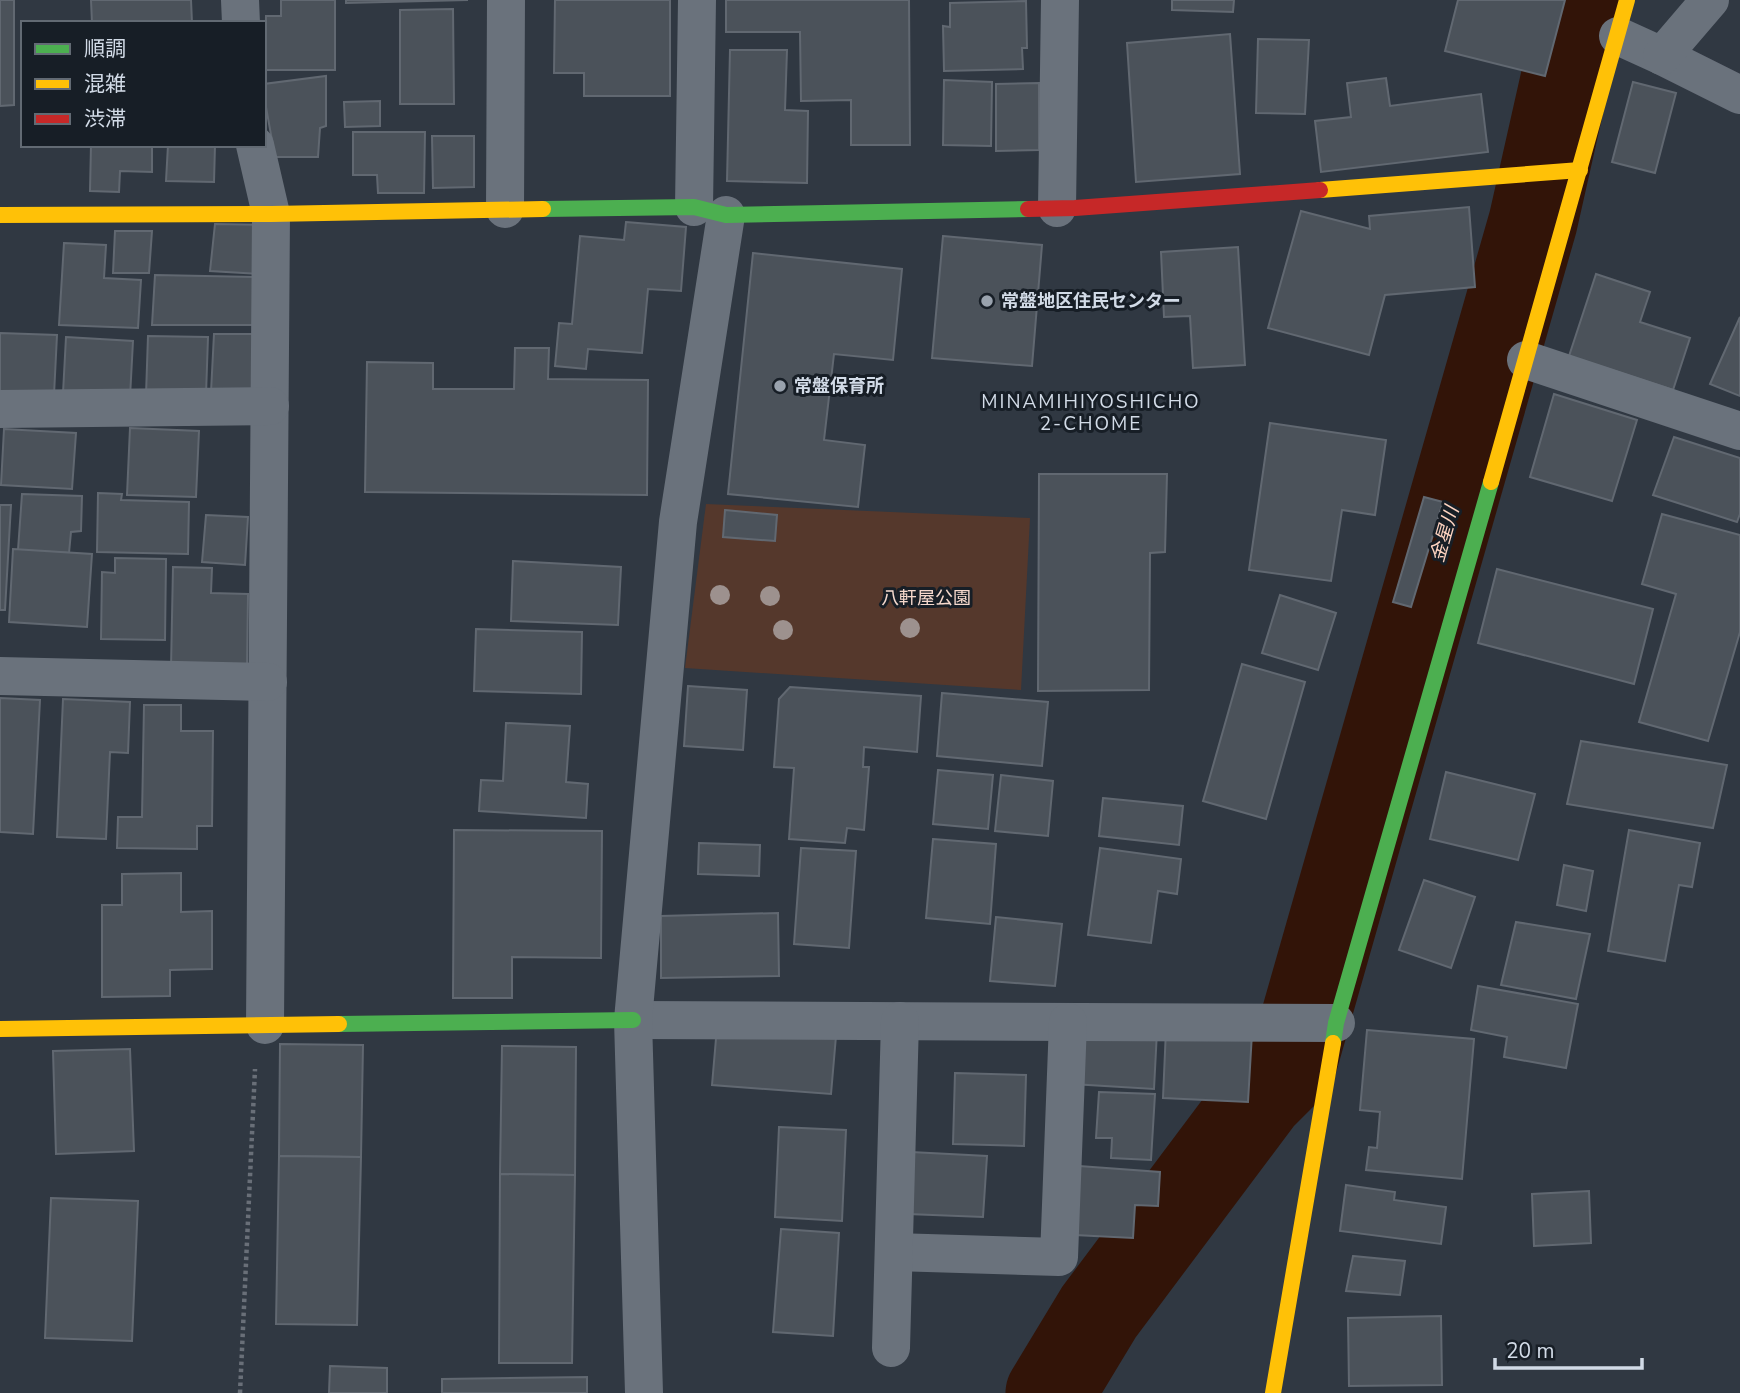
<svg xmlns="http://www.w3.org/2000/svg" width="1740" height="1393" viewBox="0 0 1740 1393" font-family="'Nunito Sans','Noto Sans JP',sans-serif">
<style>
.green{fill:#55382c}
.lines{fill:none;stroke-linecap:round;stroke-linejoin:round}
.river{stroke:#321408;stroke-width:89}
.building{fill:#4b525a;stroke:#616871;stroke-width:2}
.path{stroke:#696f78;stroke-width:4.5;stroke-dasharray:3.5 3.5;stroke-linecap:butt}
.street{stroke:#6a727c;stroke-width:38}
.fast{stroke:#4caf50;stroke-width:16}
.slow{stroke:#ffc107;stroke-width:16}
.jam{stroke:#c62828;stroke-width:16}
.tree{fill:#9d918e}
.poi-dot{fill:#99a2ad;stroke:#171e26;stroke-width:2.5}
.labels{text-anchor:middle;stroke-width:6;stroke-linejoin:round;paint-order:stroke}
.poi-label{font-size:18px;font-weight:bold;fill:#d2dbe7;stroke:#171e26;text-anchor:start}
.park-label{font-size:18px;fill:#f6d9cd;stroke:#171e26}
.neighbourhood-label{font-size:19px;letter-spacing:2px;fill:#d2dbe7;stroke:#171e26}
.water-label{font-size:19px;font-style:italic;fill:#ffd4c1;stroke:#171e26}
</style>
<rect width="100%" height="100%" fill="#303842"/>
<!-- green -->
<path class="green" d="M706 504 1030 518 1021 690 685 668Z"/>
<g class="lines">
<!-- river -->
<path class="river" d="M1050 1393 1099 1312 1260 1097 1292 1065 1533 222 1583 0"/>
</g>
<!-- building -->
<g class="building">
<path d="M0 0H14V105L0 106Z"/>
<path d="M91 0H191L192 23H92Z"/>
<path d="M281 0H335V70H265L266 16H281Z"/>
<path d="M346 0H468L346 3Z"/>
<path d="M555 0H670V96H584V73H554Z"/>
<path d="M726 0H909L910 145H851V100L801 101 800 32H726Z"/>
<path d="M1172 0H1234L1233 12 1172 10Z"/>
<path d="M1458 0H1565L1545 76 1445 51Z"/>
<path d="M1026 1 1027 48H1022L1023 69 944 71 943 26 950 27V3Z"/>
<path d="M453 9 454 104H400V10Z"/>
<path d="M1230 34 1240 174 1136 182 1127 43Z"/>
<path d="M1258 39 1309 40 1305 114 1256 113Z"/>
<path d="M730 50H787L785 110 808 111 807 183 727 181Z"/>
<path d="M326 76V126L320 128 318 157H275L264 96V84Z"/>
<path d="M1386 78 1390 106 1481 94 1488 152 1321 172 1315 121 1351 117 1347 83Z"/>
<path d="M944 80 992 82 991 146 943 145Z"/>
<path d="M1633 82 1676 93 1655 173 1612 162Z"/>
<path d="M1039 83V150L996 151V84Z"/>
<path d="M380 101V126L345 127 344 102Z"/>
<path d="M353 132H425L424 193H378L377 175H353Z"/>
<path d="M432 136H474V187L433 188Z"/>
<path d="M91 145H152V172L120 171 119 192 90 191Z"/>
<path d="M168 145H215L214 182 166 181Z"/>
<path d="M1469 207 1475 287 1385 295 1369 355 1268 328 1301 211 1370 229 1369 216Z"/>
<path d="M626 222 686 227 681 291 648 289 642 353 588 349 586 369 555 366 559 323 572 324 580 236 624 240Z"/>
<path d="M215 224 266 225 262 274 210 271Z"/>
<path d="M115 231H152L149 273H113Z"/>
<path d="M943 236 1042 245 1032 366 932 358Z"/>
<path d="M64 243 106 245 104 278 141 280 138 328 59 325Z"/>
<path d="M1238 247 1245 365 1193 368 1190 316 1164 317 1161 252Z"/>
<path d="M753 253 902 269 893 360 834 354 824 440 865 445 858 507 728 494Z"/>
<path d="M1596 274 1650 292 1640 322 1690 338 1673 390 1569 356Z"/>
<path d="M155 275 262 277 261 325H152Z"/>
<path d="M1740 317V396L1710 384Z"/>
<path d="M0 333 57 335 54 395 0 393Z"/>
<path d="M214 334H264L260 394 211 392Z"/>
<path d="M148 336 208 337 206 395H146Z"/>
<path d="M66 337 133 341 130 397 63 393Z"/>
<path d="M515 348H549L548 379 648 380 647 495 365 492 367 362 433 363V389H514Z"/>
<path d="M1554 394 1637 420 1612 501 1530 477Z"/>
<path d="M1270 423 1386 440 1375 515 1342 510 1331 581 1249 570Z"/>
<path d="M130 428 199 431 196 497 127 495Z"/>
<path d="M4 429 76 433 72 489 1 485Z"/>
<path d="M1674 437 1740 458V514L1737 522 1653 495Z"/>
<path d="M1039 474H1167L1165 552 1150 553 1149 690 1038 691Z"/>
<path d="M98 493 122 494 121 500 189 502 188 554 97 552Z"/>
<path d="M22 494 82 496 81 531 71 532 69 553 18 550Z"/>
<path d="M1424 497 1443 502 1411 607 1393 602Z"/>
<path d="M0 505H11L5 610H0Z"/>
<path d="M725 510 777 515 775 541 723 537Z"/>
<path d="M1662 514 1740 535V632L1708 741 1639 722 1676 594 1642 584Z"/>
<path d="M206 515 248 517 245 565 202 562Z"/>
<path d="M13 549 92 554 87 627 9 622Z"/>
<path d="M115 558 166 559 165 640 101 639 102 572 115 573Z"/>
<path d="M513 561 621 567 618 625 511 621Z"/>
<path d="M173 567 212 568 211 593 248 594 247 669 171 668Z"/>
<path d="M1497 569 1653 609 1634 684 1478 643Z"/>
<path d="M1280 595 1336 613 1318 670 1262 653Z"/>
<path d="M476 629 582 632 581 694 474 691Z"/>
<path d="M1242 664 1305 682 1266 819 1203 801Z"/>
<path d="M688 686 747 690 743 750 684 746Z"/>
<path d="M790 687 921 696 917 752 864 747 863 767H869L864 830 847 828 845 843 789 839 794 768 774 767 779 699Z"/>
<path d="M942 693 1048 702 1042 766 937 756Z"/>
<path d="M0 698 40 700 33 834 0 832Z"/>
<path d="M63 699 130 702 128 753 110 752 106 839 57 837Z"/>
<path d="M144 705H181V731H213L212 826H197V849L117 848 118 817H142Z"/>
<path d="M506 723 570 726 566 782 588 784 586 818 479 811 481 780 503 781Z"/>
<path d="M1581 741 1727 765 1713 828 1567 804Z"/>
<path d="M938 770 993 775 988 829 933 824Z"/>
<path d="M1446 772 1535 794 1518 860 1430 839Z"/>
<path d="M1001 775 1053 781 1048 836 995 831Z"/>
<path d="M1103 798 1183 806 1179 845 1099 836Z"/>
<path d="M454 830 602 831 601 958 512 957V998H453Z"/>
<path d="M1629 830 1700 843 1692 887 1679 885 1665 961 1608 951Z"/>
<path d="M933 839 996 844 990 924 926 918Z"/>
<path d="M699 843 760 845 759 876 698 874Z"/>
<path d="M801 848 856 851 849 948 794 944Z"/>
<path d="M1100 848 1181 859 1177 894 1158 891 1151 943 1088 935Z"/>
<path d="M1564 865 1593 871 1586 911 1557 905Z"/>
<path d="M181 873V912L212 911V969L170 970V996L102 997V905H122V874Z"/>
<path d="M1424 880 1475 897 1451 968 1399 950Z"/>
<path d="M778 913 779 976 661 978V916Z"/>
<path d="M996 917 1062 924 1055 986 990 981Z"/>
<path d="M1516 922 1590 934 1576 999 1501 985Z"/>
<path d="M1478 986 1578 1004 1566 1068 1504 1057 1507 1037 1471 1030Z"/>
<path d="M717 1027 836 1036 831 1094 712 1085Z"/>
<path d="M1076 1027 1157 1031 1154 1089 1072 1084Z"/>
<path d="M1166 1029 1252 1033 1248 1102 1163 1098Z"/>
<path d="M1367 1030 1474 1039 1462 1179 1366 1170 1369 1147 1377 1148 1380 1112 1360 1110Z"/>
<path d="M280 1044 363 1045 361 1157 279 1156Z"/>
<path d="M502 1046 576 1047 575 1175 500 1174Z"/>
<path d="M130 1049 134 1151 56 1154 53 1051Z"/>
<path d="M955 1073 1026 1075 1024 1146 953 1144Z"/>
<path d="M1099 1092 1155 1094 1151 1160 1111 1158 1112 1138H1096Z"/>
<path d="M779 1127 846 1130 842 1221 775 1217Z"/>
<path d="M911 1152 987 1156 983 1217 908 1214Z"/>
<path d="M279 1156 361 1157 357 1325 276 1324Z"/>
<path d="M1079 1166 1160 1172 1158 1206 1135 1205 1133 1238 1075 1235Z"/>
<path d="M500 1174 575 1175 572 1363H499Z"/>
<path d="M1346 1185 1395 1192 1394 1200 1446 1207 1441 1244 1340 1231Z"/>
<path d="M1589 1191 1591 1243 1534 1246 1532 1194Z"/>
<path d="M51 1198 138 1201 132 1341 45 1338Z"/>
<path d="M781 1229 839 1233 833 1336 773 1332Z"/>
<path d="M1353 1256 1405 1261 1400 1295 1346 1291Z"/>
<path d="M1441 1316 1442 1385 1349 1386 1348 1318Z"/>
<path d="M330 1366 387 1368V1393H329Z"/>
<path d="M587 1377V1393H442V1379Z"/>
</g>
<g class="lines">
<!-- path -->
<path class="path" d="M240 1393 255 1069"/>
<!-- street -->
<g class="street">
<path d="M240 0 241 23"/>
<path d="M1618 36 1662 56 1740 95"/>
<path d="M1662 56 1710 0"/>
<path d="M255 145 271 214 265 1025"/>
<path d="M694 207 697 0"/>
<path d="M1057 208 1060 0"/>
<path d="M505 209 506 0"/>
<path d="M1526 360 1740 431"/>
<path d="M0 409 270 406"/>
<path d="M0 676 268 682"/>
<path d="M633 1020 1336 1023"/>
<path d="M894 1252 1059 1257 1068 1022"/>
<path d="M891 1348 900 1021"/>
<path d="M644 1393 633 1020 678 522 726 215"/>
</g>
<!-- fast -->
<g class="fast">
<path d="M543 209 694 207 726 215 1028 209"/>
<path d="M339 1024 633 1020"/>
<path d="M1333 1043 1336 1023 1491 482"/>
</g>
<!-- slow -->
<g class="slow">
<path d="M1320 190 1580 170"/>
<path d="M0 215 271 214 543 209"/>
<path d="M1491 482 1627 0"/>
<path d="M0 1029 339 1024"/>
<path d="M1273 1393 1333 1043"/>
</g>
<!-- jam -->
<path class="jam" d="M1028 209 1075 208 1320 190"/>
</g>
<!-- trees -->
<g class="tree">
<circle cx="720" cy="595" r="10"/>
<circle cx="770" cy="596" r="10"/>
<circle cx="910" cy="628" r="10"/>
<circle cx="783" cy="630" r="10"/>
</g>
<!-- markers -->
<g class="poi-dot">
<circle cx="987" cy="301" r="7"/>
<circle cx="780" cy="386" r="7"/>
</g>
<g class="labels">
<!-- poi labels -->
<g class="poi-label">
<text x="1001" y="307">常盤地区住民センター</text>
<text x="794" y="392">常盤保育所</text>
</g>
<!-- park labels -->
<g class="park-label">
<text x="926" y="604">八軒屋公園</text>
</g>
<!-- neighbourhood labels -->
<g class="neighbourhood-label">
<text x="1091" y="408">MINAMIHIYOSHICHO<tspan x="1091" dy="22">2-CHOME</tspan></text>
</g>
<!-- water labels -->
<g class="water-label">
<text transform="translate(1444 534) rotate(-74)" y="7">金星川</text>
</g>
</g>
<!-- legend -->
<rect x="21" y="21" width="245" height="126" fill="#171e26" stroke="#626a73" stroke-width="2"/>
<rect x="35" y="44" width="35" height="10" fill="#4caf50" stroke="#626a73" stroke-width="2"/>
<text x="84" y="56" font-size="21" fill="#d2dbe7">順調</text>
<rect x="35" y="79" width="35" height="10" fill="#ffc107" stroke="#626a73" stroke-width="2"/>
<text x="84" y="91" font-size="21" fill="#d2dbe7">混雑</text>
<rect x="35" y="114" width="35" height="10" fill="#c62828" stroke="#626a73" stroke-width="2"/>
<text x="84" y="126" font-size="21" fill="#d2dbe7">渋滞</text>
<!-- scale -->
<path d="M1495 1358v10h147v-10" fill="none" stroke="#d2dbe7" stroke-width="3.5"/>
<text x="1506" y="1358" font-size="21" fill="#d2dbe7" stroke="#171e26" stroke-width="5" paint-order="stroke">20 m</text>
</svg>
